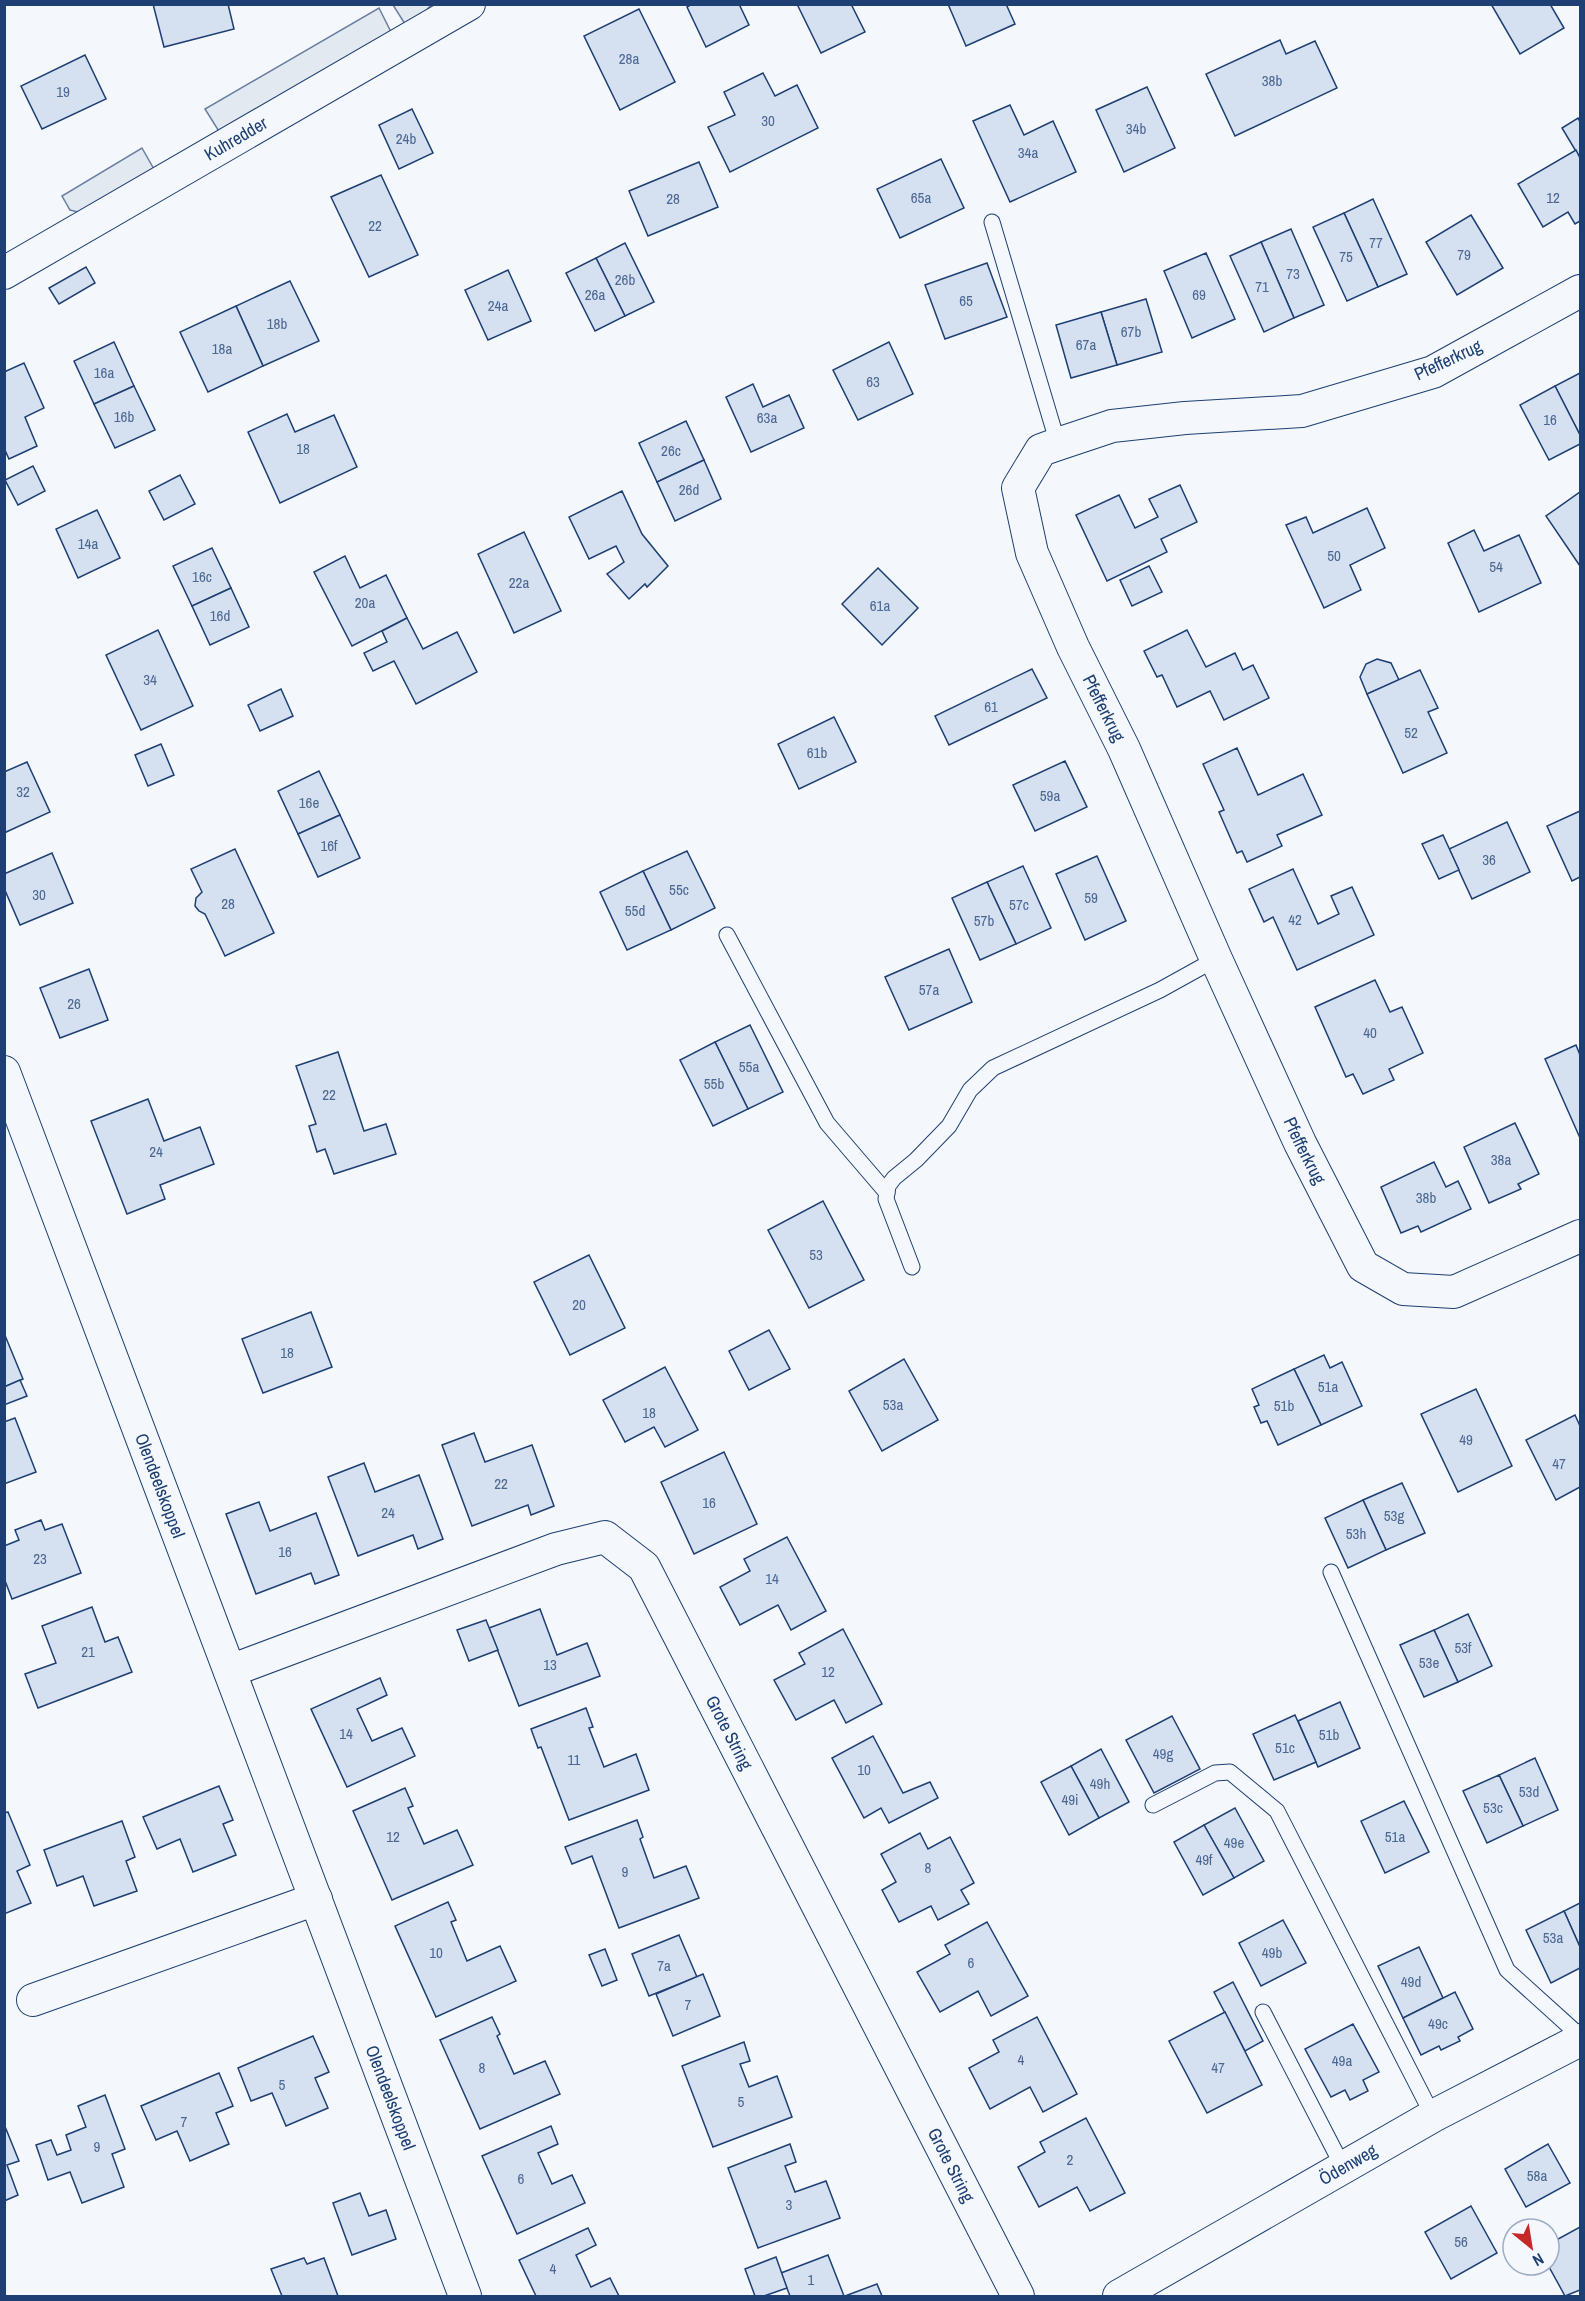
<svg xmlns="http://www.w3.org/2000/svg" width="1585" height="2301" viewBox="0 0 1585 2301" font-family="'Archivo Narrow',sans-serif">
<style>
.green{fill:#e3e9f0;stroke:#687fa3;stroke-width:1.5}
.building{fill:#d5e0f0;stroke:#1d3f73;stroke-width:1.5}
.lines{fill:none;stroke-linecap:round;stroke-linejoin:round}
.service-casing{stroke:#1d3f73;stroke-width:17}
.minor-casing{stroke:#1d3f73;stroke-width:34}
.service{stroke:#f4f7fb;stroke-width:15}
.minor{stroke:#f4f7fb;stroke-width:32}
.labels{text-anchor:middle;stroke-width:4.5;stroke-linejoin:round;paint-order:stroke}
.number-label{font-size:15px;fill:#4b6792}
.street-label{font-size:18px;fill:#1d3f73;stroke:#f4f7fb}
</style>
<rect width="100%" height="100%" fill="#f4f7fb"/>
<!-- green -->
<g class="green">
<path d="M393 5H431L424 13 405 24Z"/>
<path d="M379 8 391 32 220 133 205 109Z"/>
<path d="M142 148 155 171 82 213 70 210 62 196Z"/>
</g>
<!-- building -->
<g class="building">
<path d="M153 4H228L234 29 164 47Z"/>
<path d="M692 4H739L749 25 706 47 687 7Z"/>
<path d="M797 4H851L865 32 821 53Z"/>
<path d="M948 4H1006L1015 24 966 46Z"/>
<path d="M1491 4H1550L1564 28 1520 54Z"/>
<path d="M639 9 675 82 620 110 584 36Z"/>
<path d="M1280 40 1286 54 1315 41 1337 88 1235 136 1206 74Z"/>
<path d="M85 55 106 99 42 129 21 86Z"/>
<path d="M763 73 775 96 797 85 818 128 730 172 708 127 735 115 724 92Z"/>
<path d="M1147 87 1175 148 1124 172 1096 110Z"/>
<path d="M1010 105 1024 135 1053 121 1076 172 1010 202 973 121Z"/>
<path d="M412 109 433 153 399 169 379 125Z"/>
<path d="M1578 118 1580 122V158L1562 128Z"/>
<path d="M1576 150 1580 158V221L1575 224 1568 212 1543 227 1518 184Z"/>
<path d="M941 159 964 208 900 238 877 189Z"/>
<path d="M699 162 718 207 648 236 629 191Z"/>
<path d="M381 175 418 255 369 277 331 197Z"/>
<path d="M1373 199 1407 274 1378 287 1344 213Z"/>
<path d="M1344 213 1378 287 1347 301 1313 227Z"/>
<path d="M1471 215 1503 268 1457 295 1426 242Z"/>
<path d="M1291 229 1324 305 1294 318 1261 242Z"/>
<path d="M1261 242 1294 318 1264 332 1230 256Z"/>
<path d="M625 243 654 302 625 316 596 258Z"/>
<path d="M1206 253 1235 319 1192 338 1164 271Z"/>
<path d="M596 258 625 316 595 331 566 273Z"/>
<path d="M987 263 1007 317 945 339 925 285Z"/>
<path d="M86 267 95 283 59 304 49 288Z"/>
<path d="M508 270 531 321 488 340 465 290Z"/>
<path d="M290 281 319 341 263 366 236 306Z"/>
<path d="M1146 299 1162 352 1117 365 1101 312Z"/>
<path d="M236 306 263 366 208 392 180 332Z"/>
<path d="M1101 312 1117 365 1071 378 1056 325Z"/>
<path d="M114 342 134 386 94 404 74 361Z"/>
<path d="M889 342 913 394 858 420 833 370Z"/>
<path d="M24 363 44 408 25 417 37 446 9 459 4 448V372Z"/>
<path d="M1580 373V435L1555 386Z"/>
<path d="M753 384 763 407 789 395 804 428 751 452 726 397Z"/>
<path d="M134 386 155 430 115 448 94 404Z"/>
<path d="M1555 386 1580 435V444L1549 460 1520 405Z"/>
<path d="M287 414 295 432 334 415 357 467 280 503 248 432Z"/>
<path d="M686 421 704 460 657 482 639 443Z"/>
<path d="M704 460 721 499 675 521 657 482Z"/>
<path d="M33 466 45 491 18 505 5 480Z"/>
<path d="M180 475 195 504 164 520 149 491Z"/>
<path d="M1180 485 1197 522 1161 539 1167 552 1107 581 1076 515 1119 495 1135 528 1158 517 1149 499Z"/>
<path d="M622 491 642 534 668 566 647 587 645 584 629 599 607 574 624 562 616 546 589 559 569 517Z"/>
<path d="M1580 492V566L1546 516Z"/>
<path d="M1367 508 1385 548 1350 565 1361 590 1324 608 1286 525 1306 517 1313 533Z"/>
<path d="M97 510 120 558 78 578 56 529Z"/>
<path d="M1474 530 1484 551 1519 535 1541 583 1479 612 1448 543Z"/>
<path d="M524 532 561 611 514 633 478 554Z"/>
<path d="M212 548 231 588 192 606 173 566Z"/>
<path d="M345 556 360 588 386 575 407 618 352 646 314 572Z"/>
<path d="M1149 566 1162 592 1132 606 1120 580Z"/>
<path d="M878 568 918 608 882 645 842 604Z"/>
<path d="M231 588 249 627 210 645 192 606Z"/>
<path d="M407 618 423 649 457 632 477 672 416 704 394 661 373 671 364 653 387 642 382 631Z"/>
<path d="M158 630 193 706 141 730 106 655Z"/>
<path d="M1187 630 1206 667 1235 653 1243 670 1253 665 1269 698 1224 720 1210 691 1177 707 1162 675 1157 677 1144 651Z"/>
<path d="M1377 659 1391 663 1399 680 1367 694 1360 677 1366 664Z"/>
<path d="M1032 669 1047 698 949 745 935 716Z"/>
<path d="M1420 670 1438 708 1428 712 1447 753 1403 773 1367 694Z"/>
<path d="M281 689 293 716 260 731 248 705Z"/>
<path d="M834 717 856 762 799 789 778 744Z"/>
<path d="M161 744 174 775 148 786 135 755Z"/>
<path d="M1237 748 1258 795 1303 774 1322 815 1277 835 1282 846 1247 862 1242 851 1237 853 1219 812 1224 810 1203 764Z"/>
<path d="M1065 761 1087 807 1035 831 1013 785Z"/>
<path d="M27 762 50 812 4 833V772Z"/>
<path d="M319 771 340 815 298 834 278 791Z"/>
<path d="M1580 811V877L1572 881 1547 826Z"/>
<path d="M340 815 360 858 318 877 298 834Z"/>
<path d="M1507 822 1530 872 1472 899 1449 849Z"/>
<path d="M1443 835 1459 870 1439 879 1422 844Z"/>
<path d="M235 849 274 933 225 956 205 914 199 911 195 906 196 898 202 892 191 869Z"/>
<path d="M687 851 715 908 671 930 643 871Z"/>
<path d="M52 853 73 903 20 925 4 888V874Z"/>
<path d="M1097 856 1126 921 1085 940 1056 874Z"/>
<path d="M1023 866 1051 928 1016 944 987 882Z"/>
<path d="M1293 869 1318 924 1339 914 1331 896 1352 887 1374 935 1297 970 1273 917 1264 922 1249 889Z"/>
<path d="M643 871 671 930 627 950 600 892Z"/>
<path d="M987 882 1016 944 980 960 952 898Z"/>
<path d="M949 949 972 1002 909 1030 885 977Z"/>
<path d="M89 969 108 1020 60 1038 40 988Z"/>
<path d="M1375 980 1390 1012 1402 1007 1423 1053 1389 1069 1394 1080 1363 1094 1353 1074 1346 1077 1315 1007Z"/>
<path d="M750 1025 783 1092 748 1109 715 1042Z"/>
<path d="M715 1042 748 1109 713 1126 680 1060Z"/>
<path d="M1576 1045 1580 1055V1138L1545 1059Z"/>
<path d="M338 1052 364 1131 386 1124 396 1154 334 1174 325 1149 317 1152 309 1126 316 1124 296 1066Z"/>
<path d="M148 1099 164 1141 200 1127 214 1164 160 1185 165 1199 127 1214 91 1121Z"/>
<path d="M1515 1123 1539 1174 1518 1184 1521 1189 1489 1203 1464 1147Z"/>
<path d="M1434 1162 1446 1187 1458 1181 1471 1209 1421 1232 1418 1226 1401 1233 1381 1187Z"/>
<path d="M823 1201 864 1280 809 1308 768 1230Z"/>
<path d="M589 1255 625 1328 570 1355 534 1282Z"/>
<path d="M311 1312 332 1367 263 1393 242 1339Z"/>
<path d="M769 1330 790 1369 749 1390 729 1351Z"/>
<path d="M4 1333 23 1379 4 1387Z"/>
<path d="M1324 1355 1330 1368 1342 1362 1362 1406 1321 1425 1294 1369Z"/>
<path d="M904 1359 938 1420 882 1451 849 1391Z"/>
<path d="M665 1367 698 1430 665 1447 654 1427 625 1442 603 1400Z"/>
<path d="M1294 1369 1321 1425 1278 1445 1267 1421 1261 1423 1254 1407 1259 1405 1252 1389Z"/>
<path d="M20 1380 27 1396 4 1405V1387Z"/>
<path d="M1476 1389 1512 1466 1458 1492 1421 1414Z"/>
<path d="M1575 1415 1580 1426V1487L1556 1500 1526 1440Z"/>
<path d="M15 1418 36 1472 4 1484V1422Z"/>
<path d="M474 1433 485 1462 532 1445 554 1506 531 1515 528 1505 472 1526 442 1445Z"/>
<path d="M724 1452 757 1524 694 1554 661 1482Z"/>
<path d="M364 1463 375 1492 419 1475 443 1539 418 1549 413 1535 358 1556 328 1477Z"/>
<path d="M1402 1483 1425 1533 1386 1550 1363 1500Z"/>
<path d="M1363 1500 1386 1550 1348 1568 1325 1518Z"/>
<path d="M259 1502 270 1531 316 1513 339 1575 315 1584 311 1573 256 1594 226 1514Z"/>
<path d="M41 1520 45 1530 62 1524 81 1573 12 1599 4 1578V1546L19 1540 15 1530Z"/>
<path d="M787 1537 826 1611 791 1630 778 1605 740 1625 720 1587 750 1571 744 1559Z"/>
<path d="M92 1607 105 1642 118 1637 132 1672 38 1708 25 1674 56 1663 42 1626Z"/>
<path d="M540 1609 557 1655 587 1643 600 1676 519 1706 489 1628Z"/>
<path d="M1468 1614 1492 1666 1458 1682 1434 1630Z"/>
<path d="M486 1620 498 1650 469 1661 457 1630Z"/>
<path d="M843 1629 882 1704 846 1723 834 1700 796 1720 774 1680 805 1664 799 1653Z"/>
<path d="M1434 1630 1458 1682 1424 1697 1400 1645Z"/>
<path d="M380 1678 387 1695 357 1709 372 1741 402 1728 415 1756 347 1787 311 1709Z"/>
<path d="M1340 1702 1360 1748 1318 1767 1298 1721Z"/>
<path d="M586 1708 593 1727 589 1728 604 1767 636 1754 649 1790 569 1820 541 1747 538 1748 531 1729Z"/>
<path d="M1295 1715 1316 1762 1274 1780 1253 1734Z"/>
<path d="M1172 1716 1200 1769 1154 1793 1126 1740Z"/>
<path d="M873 1736 903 1793 930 1782 938 1798 889 1823 881 1808 864 1818 832 1758Z"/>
<path d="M1101 1749 1129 1802 1099 1818 1071 1766Z"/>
<path d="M1535 1758 1558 1810 1523 1826 1499 1775Z"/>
<path d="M1071 1766 1099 1818 1069 1835 1041 1782Z"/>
<path d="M1499 1775 1523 1826 1487 1843 1463 1791Z"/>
<path d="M219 1786 233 1820 223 1824 236 1855 193 1872 180 1839 157 1849 143 1817Z"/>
<path d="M405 1788 413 1806 408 1808 424 1844 457 1830 473 1865 392 1900 353 1811Z"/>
<path d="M1404 1801 1429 1852 1385 1873 1361 1821Z"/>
<path d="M1235 1808 1264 1861 1234 1878 1204 1825Z"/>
<path d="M8 1812 30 1865 17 1871 31 1903 4 1914V1813Z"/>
<path d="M637 1820 643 1837 640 1839 654 1878 686 1866 699 1898 619 1928 592 1856 572 1864 565 1847Z"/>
<path d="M122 1821 135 1857 126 1861 137 1891 94 1906 83 1876 57 1886 44 1850Z"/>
<path d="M1204 1825 1234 1878 1203 1895 1174 1842Z"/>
<path d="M920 1833 928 1849 950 1837 974 1883 961 1890 969 1904 938 1920 931 1906 899 1922 882 1890 896 1882 881 1854Z"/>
<path d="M448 1902 456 1920 451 1922 467 1961 500 1946 516 1981 436 2017 395 1926Z"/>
<path d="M1580 1903V1947L1564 1911Z"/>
<path d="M1564 1911 1580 1947V1968L1551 1983 1526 1930Z"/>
<path d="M1283 1920 1306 1963 1261 1986 1239 1943Z"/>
<path d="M987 1922 1028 1996 991 2016 978 1991 940 2012 917 1972 950 1954 945 1945Z"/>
<path d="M679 1935 697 1977 649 1996 632 1954Z"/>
<path d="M1419 1947 1443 1998 1403 2018 1378 1966Z"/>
<path d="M605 1949 617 1980 602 1986 589 1955Z"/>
<path d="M703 1974 720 2016 673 2036 656 1994Z"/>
<path d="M1233 1982 1263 2041 1245 2051 1214 1992Z"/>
<path d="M1455 1992 1473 2029 1458 2037 1460 2041 1441 2050 1439 2046 1421 2055 1403 2018Z"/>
<path d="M1225 2012 1262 2085 1207 2113 1169 2041Z"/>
<path d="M492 2017 500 2034 497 2036 514 2074 545 2061 560 2094 480 2129 440 2040Z"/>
<path d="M1037 2017 1077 2094 1043 2112 1030 2087 990 2109 969 2068 999 2052 993 2040Z"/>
<path d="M1353 2024 1379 2072 1363 2080 1368 2091 1350 2100 1345 2090 1331 2097 1305 2049Z"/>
<path d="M313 2036 329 2072 315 2078 328 2108 286 2126 272 2093 251 2101 238 2068Z"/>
<path d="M744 2042 750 2061 740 2064 749 2087 777 2076 792 2117 713 2147 682 2066Z"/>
<path d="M219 2073 233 2106 216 2113 229 2144 190 2161 177 2131 156 2140 141 2106Z"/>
<path d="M105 2095 125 2149 112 2154 124 2187 82 2203 70 2172 48 2180 36 2145 51 2140 57 2155 71 2150 66 2135 86 2127 78 2106Z"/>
<path d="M1086 2118 1125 2193 1090 2211 1077 2187 1039 2207 1018 2167 1045 2152 1040 2142Z"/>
<path d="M4 2124 19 2161 7 2165 18 2195 4 2201Z"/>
<path d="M551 2126 558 2144 538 2153 552 2184 572 2175 585 2203 517 2234 482 2156Z"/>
<path d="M790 2144 796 2162 785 2166 795 2192 826 2181 840 2218 758 2248 728 2168Z"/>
<path d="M1548 2144 1570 2183 1526 2207 1505 2169Z"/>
<path d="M360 2193 369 2216 386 2210 396 2239 352 2255 333 2203Z"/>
<path d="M1471 2206 1497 2253 1451 2279 1425 2232Z"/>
<path d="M1580 2227V2290L1565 2296 1548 2265 1549 2244Z"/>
<path d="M588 2228 596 2245 576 2255 591 2287 610 2278 619 2296H536L519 2260Z"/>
<path d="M828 2255 844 2296H790L781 2273Z"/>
<path d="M776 2257 787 2288 764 2296H755L745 2269Z"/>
<path d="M304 2258 307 2264 324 2258 338 2296H282L271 2269Z"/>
<path d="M877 2284 882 2296H845Z"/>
</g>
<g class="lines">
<defs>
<g id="service">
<path d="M992 222 1058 444"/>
<path d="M727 935 827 1123 887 1193"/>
<path d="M912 1267 886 1199 888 1186 894 1178 916 1160 949 1126 970 1090 993 1068 1160 990 1216 959"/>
<path d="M1331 1572 1507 1970 1580 2036"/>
<path d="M1153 1805 1215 1773 1230 1772 1277 1811 1433 2116"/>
<path d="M1263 2012 1343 2167"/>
</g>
<g id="minor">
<path id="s1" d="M4 273 469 4"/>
<path id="s2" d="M1580 291 1433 372 1302 411 1185 418 1112 426 1058 444 1041 450 1018 488 1032 553 1073 647 1124 749 1216 959 1300 1143 1363 1266 1403 1289 1454 1292 1580 1236"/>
<path id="s3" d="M4 1072 465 2296"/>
<path id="s4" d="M230 1671 556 1549 605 1537 644 1567 1018 2296"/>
<path d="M33 2000 316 1899"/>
<path id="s5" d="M1119 2296 1433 2116 1580 2040"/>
</g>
</defs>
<!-- service casing -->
<use href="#service" class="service-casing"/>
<!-- minor casing -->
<use href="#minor" class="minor-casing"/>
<!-- service -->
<use href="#service" class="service"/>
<!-- minor -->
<use href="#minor" class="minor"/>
</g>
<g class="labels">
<!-- number labels -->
<g class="number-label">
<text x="629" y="64">28a</text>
<text x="1272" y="86">38b</text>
<text x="63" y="97">19</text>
<text x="768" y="126">30</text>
<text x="1136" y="134">34b</text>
<text x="406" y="144">24b</text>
<text x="1028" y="158">34a</text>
<text x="921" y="203">65a</text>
<text x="1553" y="203">12</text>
<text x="673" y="204">28</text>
<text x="375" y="231">22</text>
<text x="1376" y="248">77</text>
<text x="1464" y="260">79</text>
<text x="1346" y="262">75</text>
<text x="1293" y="279">73</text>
<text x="625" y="285">26b</text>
<text x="1262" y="292">71</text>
<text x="595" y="300">26a</text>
<text x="1199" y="300">69</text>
<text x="966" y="306">65</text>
<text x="498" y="311">24a</text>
<text x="277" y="329">18b</text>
<text x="1131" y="337">67b</text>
<text x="1086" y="350">67a</text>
<text x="222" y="354">18a</text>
<text x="104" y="378">16a</text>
<text x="873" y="387">63</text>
<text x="124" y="422">16b</text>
<text x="767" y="423">63a</text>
<text x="1550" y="425">16</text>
<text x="303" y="454">18</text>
<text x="671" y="456">26c</text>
<text x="689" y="495">26d</text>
<text x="88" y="549">14a</text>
<text x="1334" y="561">50</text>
<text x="1496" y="572">54</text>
<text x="202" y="582">16c</text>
<text x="519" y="588">22a</text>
<text x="365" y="608">20a</text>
<text x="880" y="611">61a</text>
<text x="220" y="621">16d</text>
<text x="150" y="685">34</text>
<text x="991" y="712">61</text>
<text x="1411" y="738">52</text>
<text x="817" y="758">61b</text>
<text x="23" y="797">32</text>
<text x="1050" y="801">59a</text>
<text x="309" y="808">16e</text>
<text x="329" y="851">16f</text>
<text x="1489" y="865">36</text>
<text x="679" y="895">55c</text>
<text x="39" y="900">30</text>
<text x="1091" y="903">59</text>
<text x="228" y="909">28</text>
<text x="1019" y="910">57c</text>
<text x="635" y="916">55d</text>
<text x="1295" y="925">42</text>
<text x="984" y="926">57b</text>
<text x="929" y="995">57a</text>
<text x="74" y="1009">26</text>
<text x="1370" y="1038">40</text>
<text x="749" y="1072">55a</text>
<text x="714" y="1089">55b</text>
<text x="329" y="1100">22</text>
<text x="156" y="1157">24</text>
<text x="1501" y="1165">38a</text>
<text x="1426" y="1203">38b</text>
<text x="816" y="1260">53</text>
<text x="579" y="1310">20</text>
<text x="287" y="1358">18</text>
<text x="1328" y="1392">51a</text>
<text x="893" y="1410">53a</text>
<text x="1284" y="1411">51b</text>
<text x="649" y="1418">18</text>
<text x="1466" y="1445">49</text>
<text x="1559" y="1469">47</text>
<text x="501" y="1489">22</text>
<text x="709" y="1508">16</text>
<text x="388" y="1518">24</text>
<text x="1394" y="1521">53g</text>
<text x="1356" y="1539">53h</text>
<text x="285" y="1557">16</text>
<text x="40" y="1564">23</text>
<text x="772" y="1584">14</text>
<text x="1463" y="1653">53f</text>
<text x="88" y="1657">21</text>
<text x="1429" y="1668">53e</text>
<text x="550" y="1670">13</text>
<text x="828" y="1677">12</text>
<text x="346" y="1739">14</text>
<text x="1329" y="1740">51b</text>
<text x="1285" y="1753">51c</text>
<text x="1163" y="1759">49g</text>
<text x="574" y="1765">11</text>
<text x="864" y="1775">10</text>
<text x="1100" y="1789">49h</text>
<text x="1529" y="1797">53d</text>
<text x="1070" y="1805">49i</text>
<text x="1493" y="1813">53c</text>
<text x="393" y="1842">12</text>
<text x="1395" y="1842">51a</text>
<text x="1234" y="1848">49e</text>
<text x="1204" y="1865">49f</text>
<text x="928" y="1873">8</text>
<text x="625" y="1877">9</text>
<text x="1553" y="1943">53a</text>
<text x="436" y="1958">10</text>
<text x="1272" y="1958">49b</text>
<text x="971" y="1968">6</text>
<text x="664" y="1971">7a</text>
<text x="1411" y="1987">49d</text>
<text x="688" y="2010">7</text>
<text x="1438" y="2029">49c</text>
<text x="1021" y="2065">4</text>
<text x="1342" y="2066">49a</text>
<text x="482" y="2073">8</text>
<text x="1218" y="2073">47</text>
<text x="282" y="2090">5</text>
<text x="741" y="2107">5</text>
<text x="184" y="2127">7</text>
<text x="97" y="2152">9</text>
<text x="1070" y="2165">2</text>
<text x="1537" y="2181">58a</text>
<text x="521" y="2184">6</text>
<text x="789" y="2210">3</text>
<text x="1461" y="2247">56</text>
<text x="553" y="2274">4</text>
<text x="811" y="2285">1</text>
</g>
<!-- street labels -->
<g class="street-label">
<text dy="6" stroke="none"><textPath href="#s1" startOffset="268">Kuhredder</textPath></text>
<text transform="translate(1448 360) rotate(-25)" y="6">Pfefferkrug</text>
<text dy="6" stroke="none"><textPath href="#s2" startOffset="852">Pfefferkrug</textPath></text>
<text dy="6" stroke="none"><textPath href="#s2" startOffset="1338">Pfefferkrug</textPath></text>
<text dy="6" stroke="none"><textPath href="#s3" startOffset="442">Olendeelskoppel</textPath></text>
<text dy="6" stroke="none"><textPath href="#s4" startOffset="634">Grote String</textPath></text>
<text dy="6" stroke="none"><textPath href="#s3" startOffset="1096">Olendeelskoppel</textPath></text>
<text dy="6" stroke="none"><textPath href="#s5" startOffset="264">Ödenweg</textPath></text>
<text dy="6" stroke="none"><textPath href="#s4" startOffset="1120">Grote String</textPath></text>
</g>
</g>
<!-- border -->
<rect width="1585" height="2301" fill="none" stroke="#1d3f73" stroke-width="12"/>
<!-- north arrow -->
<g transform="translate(1531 2247) rotate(150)"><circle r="28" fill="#f4f7fb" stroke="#9eadc5" stroke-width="1.5"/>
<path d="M0-4.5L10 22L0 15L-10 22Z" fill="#c62828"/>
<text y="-9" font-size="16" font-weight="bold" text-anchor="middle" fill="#1d3f73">N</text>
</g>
</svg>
